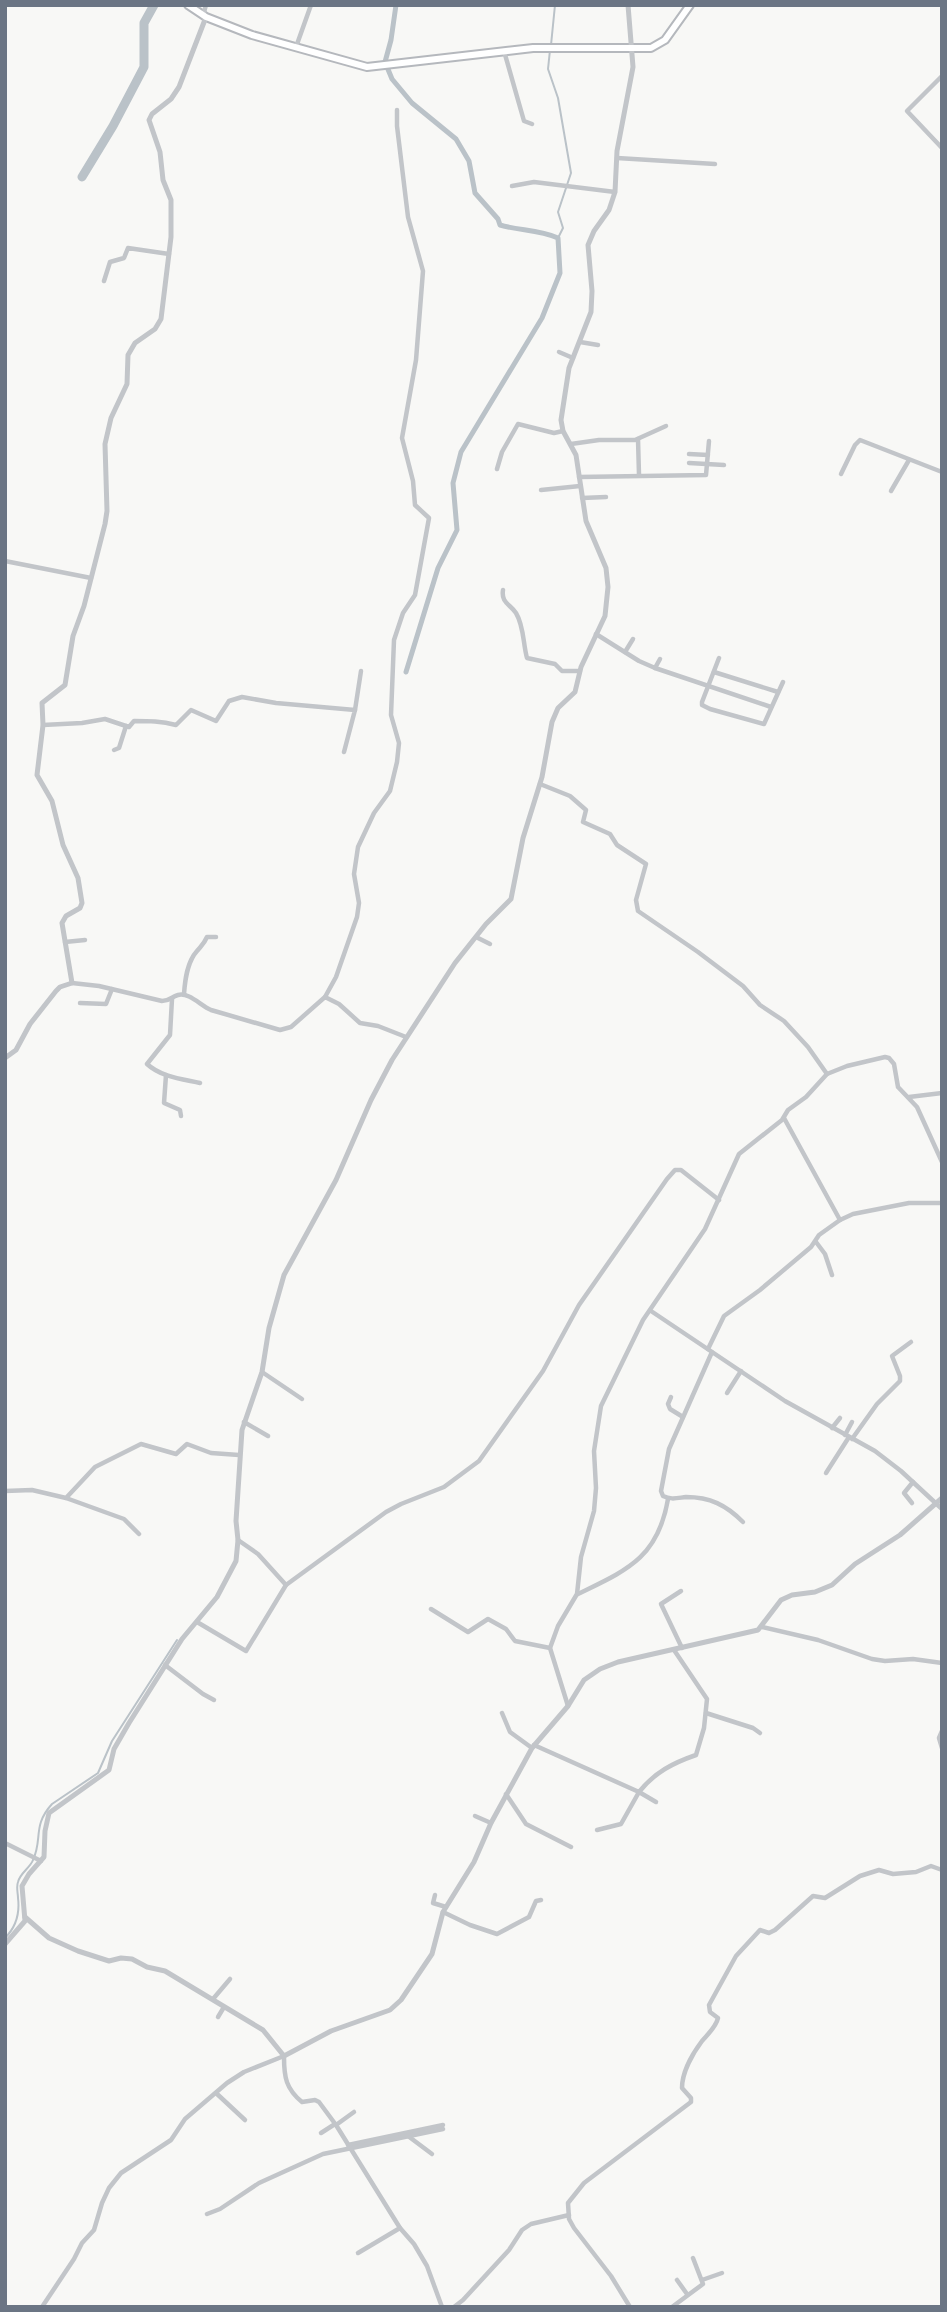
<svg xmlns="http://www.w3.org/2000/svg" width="947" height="2312" viewBox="0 0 947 2312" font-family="Arial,sans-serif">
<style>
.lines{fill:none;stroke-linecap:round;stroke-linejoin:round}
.stream{stroke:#bac2c8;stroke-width:2}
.canal{stroke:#bac2c8;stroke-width:5}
.river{stroke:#bac2c8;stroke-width:9}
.secondary-casing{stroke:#b5b8bd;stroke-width:10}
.minor{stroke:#c2c5c9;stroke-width:4.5}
.tertiary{stroke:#c2c5c9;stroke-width:5}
.secondary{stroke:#fff;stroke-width:6}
</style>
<rect width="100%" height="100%" fill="#f8f8f6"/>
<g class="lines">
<!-- stream -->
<g class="stream">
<path d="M551 45 555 5"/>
<path d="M550 50 548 69 558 98 571 173 558 212 563 228 558 238"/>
<path d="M5 1938C16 1927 20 1914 18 1898 18 1893 16 1887 18 1882 20 1873 30 1868 33 1860 43 1839 32 1826 52 1804L98 1773 112 1741 177 1640"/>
</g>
<!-- canal -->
<path class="canal" d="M396 5 391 40 385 62 392 79 412 103 456 139 469 161 475 193 498 219 500 225C520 231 538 229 558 238L560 273 542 318 461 452 453 483 457 530 438 568 406 672"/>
<!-- river -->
<path class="river" d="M82 177 113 126 144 67V23L154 5"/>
<defs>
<path id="secondary" d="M188 5 206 17 252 35 367 67 533 48H651L665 40 690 5"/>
</defs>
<!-- secondary casing -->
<use href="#secondary" class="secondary-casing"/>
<!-- minor -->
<g class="minor">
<path d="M203 16 206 5"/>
<path d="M296 47 311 5"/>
<path d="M504 51 524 121 532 124"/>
<path d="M942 76 907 111 942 148"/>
<path d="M617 158 715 164"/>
<path d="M512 186 534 182 615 192"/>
<path d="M104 281 110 262 124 258 128 248 169 254"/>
<path d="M580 342 598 345"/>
<path d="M559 352 573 358"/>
<path d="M638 439 639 475"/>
<path d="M571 444 599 440H635L666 426"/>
<path d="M689 454 708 455"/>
<path d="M689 463 724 465"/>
<path d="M497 469 502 452 518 424 554 433 563 431"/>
<path d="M841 474 855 445 860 440 942 472"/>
<path d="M579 477 706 475 709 441"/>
<path d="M541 490 580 486"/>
<path d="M891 491 909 460"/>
<path d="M582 498 606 497"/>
<path d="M5 561 91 578"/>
<path d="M503 590C501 603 510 604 516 613 524 626 523 644 527 658L555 664 562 671H580"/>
<path d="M596 634 639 661 655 668 771 707"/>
<path d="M625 652 633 639"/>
<path d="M719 658 702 702V705L710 709 764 724 783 682"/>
<path d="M655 668 660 659"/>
<path d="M714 672 778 692"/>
<path d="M355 710 361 671"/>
<path d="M43 725 82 723 105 719 129 727 134 721C149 721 161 721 176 725L191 710 216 721 229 701 242 697 276 703 355 710 344 752"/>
<path d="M114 750 119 748 126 726"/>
<path d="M540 784 570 796 586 810 583 822 610 834 617 845 646 864 636 900 638 911 698 952 743 986 760 1005 784 1021 808 1047 827 1074 847 1066 885 1057 889 1058 894 1064 898 1087 917 1107 942 1162"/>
<path d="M476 937 490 944"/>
<path d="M65 942 85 940"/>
<path d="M72 983 99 986 162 1001C170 1001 171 997 178 995 189 992 201 1006 211 1010L280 1030 291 1027 325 997 339 1004 360 1023 378 1026 406 1037"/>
<path d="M184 994C185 980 187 962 197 951 201 946 204 944 207 937H216"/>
<path d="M325 997 336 977 357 917 359 903 354 874 358 847 374 813 390 791 397 762 399 743 391 715 394 640 403 613 415 595 429 518 415 505 413 481 402 438 416 360 423 271 408 217 397 126V110"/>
<path d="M172 999 170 1035 147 1064C161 1077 182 1079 200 1083"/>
<path d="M80 1003 106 1004 112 989"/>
<path d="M166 1075 164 1103 180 1110 181 1116"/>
<path d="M909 1097 942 1093"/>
<path d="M784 1118 840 1220"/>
<path d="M816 1242 825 1254 832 1275"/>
<path d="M651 1311 785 1401 875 1451 901 1471 942 1509"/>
<path d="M708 1349 724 1316 760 1290 811 1247 819 1235 840 1220 853 1214 909 1203H942"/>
<path d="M712 1352 669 1449 661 1491 663 1496C671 1500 677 1498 686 1497 710 1497 726 1505 743 1522"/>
<path d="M262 1372 302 1399"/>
<path d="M727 1393 741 1371"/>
<path d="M671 1397 668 1404 670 1409 683 1417"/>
<path d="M244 1422 268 1436"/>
<path d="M832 1428 840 1418"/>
<path d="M845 1435 852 1422"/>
<path d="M852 1439 877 1404 900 1381V1376L892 1356 911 1342"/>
<path d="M826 1473 849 1437"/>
<path d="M5 1491 32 1490 66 1498 95 1467 141 1444 176 1454 187 1444 211 1453 239 1455"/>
<path d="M66 1498 124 1519 139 1534"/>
<path d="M912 1503 904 1493 913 1482"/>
<path d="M238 1540 258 1554 286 1585"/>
<path d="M681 1591 661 1604 682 1648"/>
<path d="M578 1594C627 1570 658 1558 668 1499"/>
<path d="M431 1609 468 1632 488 1619 506 1629 515 1641 550 1648"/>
<path d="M197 1622 246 1651 286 1585 386 1512 401 1504 444 1487 479 1461 543 1371 579 1305 667 1179 675 1170H681L719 1200"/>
<path d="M762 1627 818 1640 872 1659 885 1661 913 1659 942 1663"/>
<path d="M165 1665 203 1694 214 1700"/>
<path d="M568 1706 550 1648 558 1626 577 1594 581 1557 594 1511 596 1488 594 1451 601 1406 643 1320 705 1229 739 1154 782 1120 788 1110 806 1097 827 1074"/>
<path d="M502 1713 510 1732 532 1748"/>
<path d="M706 1713 753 1728 760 1733"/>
<path d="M942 1731 939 1738 942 1748"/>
<path d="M534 1745 639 1792C655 1772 673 1763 696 1755L704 1728 707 1699 674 1650"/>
<path d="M506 1794 526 1824 571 1847"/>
<path d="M475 1816 491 1823"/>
<path d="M597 1830 621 1824 639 1792 656 1802"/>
<path d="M5 1843 41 1861"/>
<path d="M435 1895 433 1903 446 1907"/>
<path d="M443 1912 470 1925 497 1934 529 1917 536 1901 541 1900"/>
<path d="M213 1999 230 1979"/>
<path d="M218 2017 224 2007"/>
<path d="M284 2057C284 2077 286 2089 302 2102L315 2100 319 2102 336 2125 400 2228 414 2244 427 2266 442 2307"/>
<path d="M216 2093 245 2120"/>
<path d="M336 2125 354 2112"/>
<path d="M321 2133 335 2124"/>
<path d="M408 2136 432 2154"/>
<path d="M348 2145 443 2125"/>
<path d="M207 2214 220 2209 259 2183 323 2154 443 2129"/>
<path d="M358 2253 400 2228"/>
<path d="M677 2280 687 2294"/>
<path d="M702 2280 722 2273"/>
<path d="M42 2307 74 2259 82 2243 94 2230 102 2203 109 2188 121 2173 171 2140 185 2119 227 2083 244 2072 284 2056"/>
<path d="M454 2307 463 2300 509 2250 522 2230 531 2224 569 2215"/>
<path d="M630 2307 611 2276 574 2228 569 2219 568 2203 584 2183 691 2102V2098L682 2088C682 2072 693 2053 702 2041 708 2034 716 2027 718 2018L710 2012 709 2005 736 1956 760 1930 769 1933 775 1930 813 1896 825 1898 860 1876 879 1870 893 1874 916 1872 931 1866 942 1870"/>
<path d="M672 2307 703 2284 693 2258"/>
</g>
<!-- tertiary -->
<g class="tertiary">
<path d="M5 1058 16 1050 30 1024 56 991 60 987 72 983 62 923 66 916 80 908 82 903 78 878 63 845 52 801 37 775 43 725 42 703 65 685 73 636 84 606 105 524 107 511 105 444 111 418 127 384 128 355 135 343 155 329 161 319 171 237V200L163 180 160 152 149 120 152 114 171 99 179 87 206 17"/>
<path d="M25 1917 49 1938 78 1951 109 1961 121 1958 132 1959 147 1967 165 1971 263 2030 284 2056 331 2031 390 2010 401 2000 432 1954 443 1912 474 1862 491 1823 532 1748 568 1706 584 1680 600 1669 618 1662 758 1630 781 1600 792 1595 815 1592 832 1585 855 1564 900 1535 942 1498"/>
<path d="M5 1944 25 1921 22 1886 29 1874 44 1857 45 1831 49 1813 109 1770 114 1749 129 1723 182 1639 217 1597 236 1561 238 1540 236 1521 242 1430 262 1372 269 1328 284 1275 336 1180 371 1100 392 1060 455 963 486 924 511 899 523 838 542 777 552 722 558 708 575 692 581 667 605 616 608 587 606 568 586 521 576 455 563 431 561 420 569 368 591 312 592 291 588 245 594 231 609 210 615 192 617 151 633 67 628 5"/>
</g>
<!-- secondary -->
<use href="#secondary" class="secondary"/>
</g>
<!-- border -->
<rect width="947" height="2312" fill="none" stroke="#6b7584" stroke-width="14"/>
</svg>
